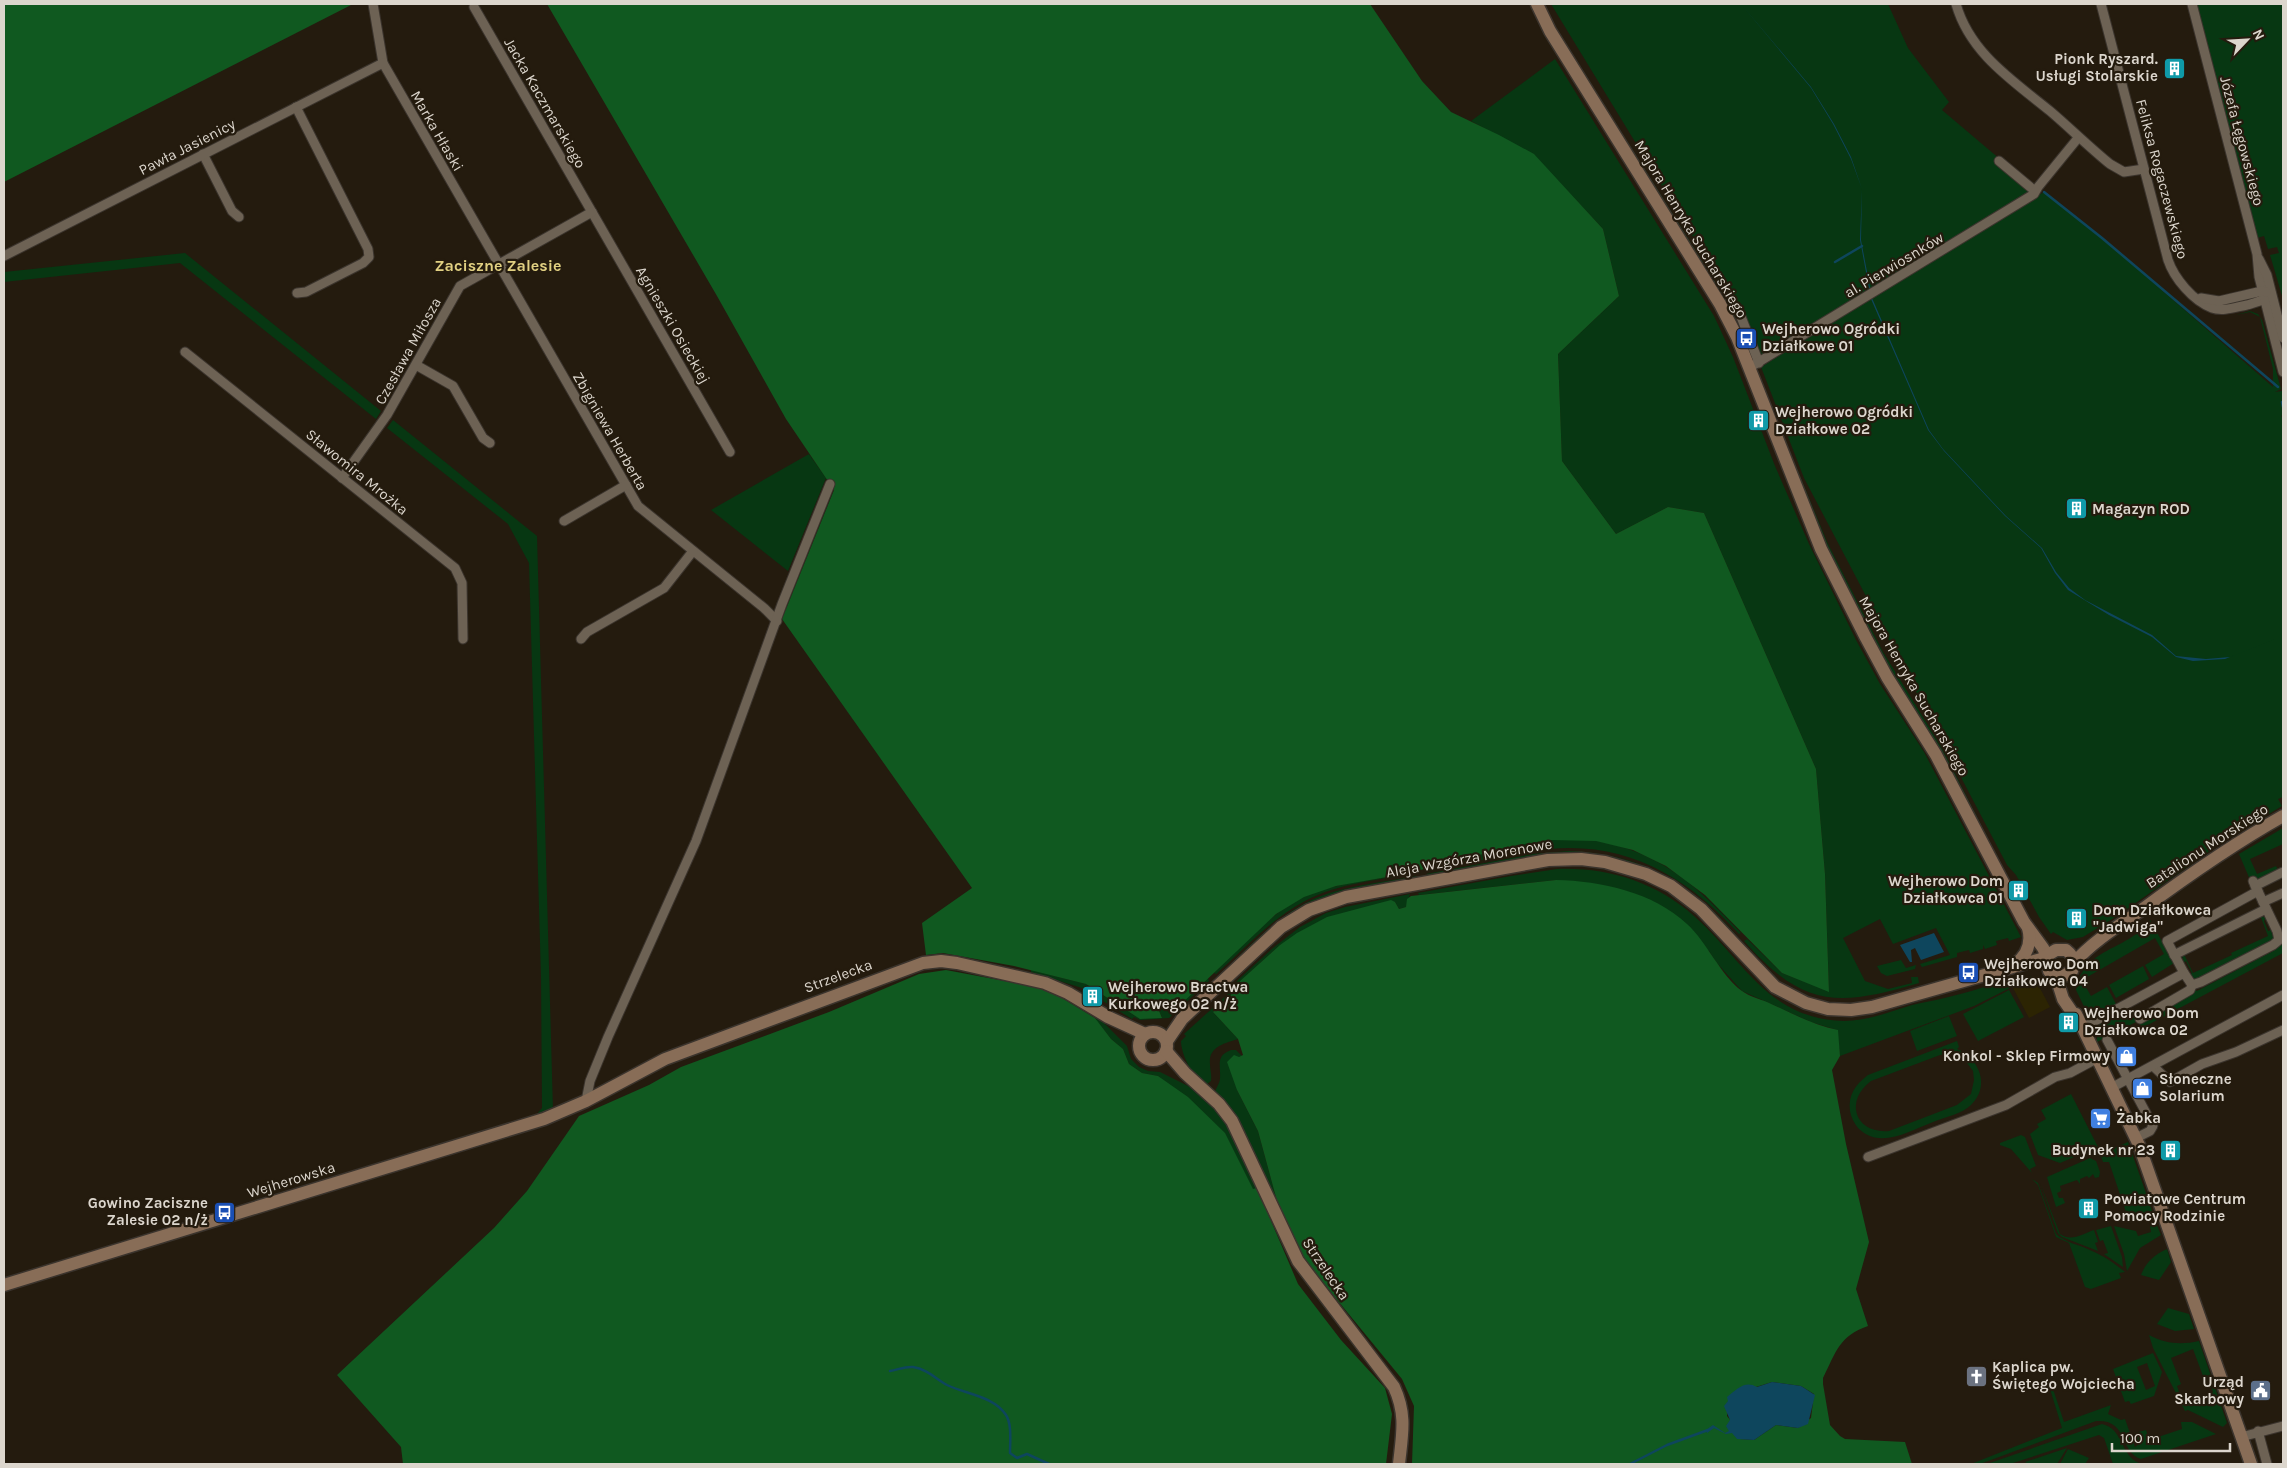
<svg xmlns="http://www.w3.org/2000/svg" width="2287" height="1468" viewBox="0 0 2287 1468" font-family="Karla,sans-serif">
<style>
.green{fill:#073712;fill-rule:evenodd}
.forest{fill:#105920;fill-rule:evenodd}
.sand{fill:#2c2403}
.water{fill:#0e465d}
.lines{fill:none;stroke-linecap:round;stroke-linejoin:round}
.stream{stroke:#0e465d;stroke-width:2.5}
.street-casing{stroke:#3b342d;stroke-width:11}
.secondary-casing{stroke:#3b342d;stroke-width:15}
.street{stroke:#6d6254;stroke-width:9}
.secondary{stroke:#886d57;stroke-width:12}
.labels{text-anchor:middle;stroke-width:4.5;stroke-linejoin:round;paint-order:stroke}
.poi-label{font-size:15px;font-weight:bold;fill:#dcd6cd;stroke:#241b0e;text-anchor:start}
.street-label{font-size:15px;fill:#dcd6cd;stroke:#241b0e}
.neighbourhood-label{font-size:16px;font-weight:bold;fill:#e1d082;stroke:#241b0e}
</style>
<rect width="100%" height="100%" fill="#241b0e"/>
<!-- green -->
<g class="green">
<path d="M1551 4H1888L1908 48 1949 102 1942 110 2001 160 2032 192 1760 358 1737 309Z"/>
<path d="M2194 4H2283V299L2270 255 2279 253 2277 247 2268 249 2264 236 2257 238Z"/>
<path d="M1556 28 1735 313 1739 322 1728 311Z"/>
<path d="M1555 59 1714 316 1733 357 1775 466 1809 544 1856 640 1880 684 1924 752 2021 937 2009 941 2008 938 1996 941 1997 945 1985 949 1983 945V949L1970 953 1969 950 1957 953V957L1922 967 1920 964 1950 955 1936 928 1893 944 1880 919 1843 938 1865 981 1888 989 1912 983 1911 977H1918L1919 983C1838 1007 1803 1008 1744 941L1747 939 1782 973 1829 991 1825 874 1816 769 1704 513 1668 507 1616 534 1562 461 1558 354 1619 296 1603 229 1534 155 1471 121Z"/>
<path d="M2044 192 2102 238 2273 387V369L2260 317 2250 312 2236 315 2250 311 2258 314 2262 320 2281 389 2275 392 2282 391 2283 415 2281 416 2283 418V797L2278 799 2282 806 2221 843 2117 916 2083 937 2067 940 2053 932 2051 934 2039 917 2016 875 2007 865 1804 478 1761 367Z"/>
<path d="M185 253 381 411 376 419 180 263 4 282V272Z"/>
<path d="M1762 384 1828 544 1883 652 1942 748 2005 872 1896 683 1826 547Z"/>
<path d="M393 420 537 536 553 1110 536 1115 542 1108 541 977 529 563 508 524 387 428Z"/>
<path d="M809 454 826 478 788 571 711 510Z"/>
<path d="M2283 828V844L2250 859 2257 874 2276 866 2278 870 2251 882 2239 854Z"/>
<path d="M1552 840C1567 840 1583 839 1598 841 1662 853 1698 887 1741 933L1739 934C1689 878 1627 841 1549 849 1508 853 1466 864 1426 872L1425 869 1518 845Z"/>
<path d="M1569 851C1642 854 1690 882 1737 936L1719 919 1606 857 1430 876 1426 874 1532 854Z"/>
<path d="M1398 864 1402 872 1405 874 1417 871 1416 873C1379 880 1338 883 1305 901 1271 919 1244 949 1216 974L1214 973C1242 946 1270 913 1305 896 1330 885 1359 882 1387 877L1390 874 1391 865Z"/>
<path d="M1557 869C1607 867 1656 882 1694 916 1744 960 1767 1019 1844 1021 1873 1021 1898 1007 1926 1002 1955 997 1989 985 2020 977L2034 976 1974 1006 1840 1056 1837 1030 1811 1022 1742 991 1716 962 1709 951 1556 880 1419 895 1418 893 1511 876Z"/>
<path d="M1417 876 1413 879 1331 896 1218 977C1248 948 1277 915 1316 898 1348 885 1384 882 1417 876Z"/>
<path d="M1410 894 1406 907 1399 909 1395 902 1280 945 1240 981 1230 996 1213 1012 1238 1039C1225 1043 1208 1047 1210 1064 1210 1070 1212 1075 1211 1081L1207 1084C1193 1080 1181 1054 1181 1041L1186 1036 1184 1034 1228 994 1238 980 1273 948 1300 927 1326 913 1345 907Z"/>
<path d="M2260 915 2266 918 2264 921 2268 931 2271 930 2274 940 2194 982 2190 975 2192 973 2186 961 2183 963 2182 955 2184 954 2193 973 2232 955 2231 953 2268 936Z"/>
<path d="M2150 920 2174 963 2152 977 2145 965 2164 954 2155 938 2082 980 2091 996 2107 987 2116 1004 2090 1019 2076 990C2084 946 2129 951 2150 920Z"/>
<path d="M2279 944 2283 945V953L2142 1028 2138 1021 2097 1042V1033L2094 1027 2120 1013 2123 1018 2135 1011 2141 1022 2194 989 2197 991 2275 950 2273 947Z"/>
<path d="M1901 960 1906 968 1916 965 1915 969 1887 976 1881 973 1877 966Z"/>
<path d="M1035 966V971L1086 984 1140 1019 1162 1017 1156 1006 1162 1001 1176 1009 1208 978 1209 981 1169 1018 1140 1020 1134 1017 1132 1019 1082 988 1031 972V969Z"/>
<path d="M2143 966 2149 979 2116 998 2109 985Z"/>
<path d="M2009 990 2024 1017 1978 1041 1963 1014Z"/>
<path d="M1949 1016 1957 1036 1917 1051 1910 1031Z"/>
<path d="M1099 1018 1127 1046 1131 1059 1139 1067 1148 1071 1160 1072 1192 1088 1224 1117 1259 1187 1253 1190 1225 1134 1158 1076 1142 1073 1129 1064 1123 1049 1111 1039 1095 1019Z"/>
<path d="M1957 1041 1959 1047 1957 1049C1979 1058 1991 1086 1971 1105 1962 1114 1945 1117 1933 1122 1909 1131 1880 1150 1858 1128 1854 1123 1851 1117 1850 1111 1848 1095 1855 1085 1868 1075ZM1950 1054 1967 1063 1973 1071 1974 1080 1971 1094 1957 1105 1889 1131C1855 1134 1844 1101 1871 1081L1940 1055Z"/>
<path d="M1231 1050H1236L1242 1056 1239 1057 1237 1090 1258 1131 1280 1212 1215 1094C1215 1088 1220 1084 1220 1078 1221 1065 1215 1056 1231 1050Z"/>
<path d="M2071 1094 2098 1147 2060 1163 2038 1155 2030 1134 2039 1127 2037 1124 2046 1119 2041 1110Z"/>
<path d="M2021 1135 2025 1137 2036 1166 2030 1169 2032 1173 2011 1149 2000 1145V1143Z"/>
<path d="M2128 1142 2154 1216 2152 1213H2150L2151 1217 2138 1220 2122 1216 2126 1212 2109 1162H2103L2100 1154Z"/>
<path d="M2090 1158 2096 1161 2100 1172 2099 1177 2095 1178 2093 1174 2089 1178 2087 1176 2080 1179V1184L2077 1180 2060 1186 2061 1191 2057 1193 2059 1198H2063L2065 1203 2056 1207 2047 1177Z"/>
<path d="M2032 1179 2038 1183 2056 1234C2065 1243 2081 1245 2092 1251 2104 1256 2114 1263 2125 1272L2119 1273 2121 1278 2091 1289 2085 1287 2069 1243 2056 1237 2038 1185Z"/>
<path d="M2040 1183 2060 1234C2071 1242 2083 1234 2094 1230L2098 1242 2095 1243 2098 1251 2062 1237 2058 1233Z"/>
<path d="M2156 1223 2161 1235 2140 1248 2127 1271 2124 1254 2114 1226 2136 1231 2138 1236 2151 1232 2150 1226Z"/>
<path d="M2111 1226 2122 1257 2123 1267 2104 1254 2108 1253 2103 1240 2100 1241 2096 1230Z"/>
<path d="M2167 1249 2171 1262 2159 1280 2141 1275C2146 1262 2154 1255 2167 1249Z"/>
<path d="M2168 1308 2189 1314 2194 1329 2175 1331 2157 1324Z"/>
<path d="M2149 1335C2166 1344 2181 1345 2199 1341L2227 1423 2223 1427 2188 1410 2185 1411 2153 1348ZM2193 1349 2203 1376 2207 1375 2213 1392 2183 1403 2177 1386 2181 1384 2171 1358Z"/>
<path d="M2153 1353 2162 1372 2154 1396 2131 1404 2129 1401 2125 1402 2113 1369ZM2147 1363 2155 1386 2146 1390 2137 1367Z"/>
<path d="M2052 1386 2064 1422 2111 1405 2108 1414 2121 1420 2125 1419 2135 1447 2139 1444 2135 1433 2146 1430 2149 1440 2182 1429 2181 1422H2192L2216 1434 2141 1459C2119 1452 2129 1419 2096 1421L1980 1464H1971L2062 1428 2050 1389Z"/>
<path d="M2102 1424C2124 1429 2120 1455 2139 1463L2113 1464 2104 1438 2099 1435 2010 1464H1987Z"/>
<path d="M2067 1448 2057 1464H2028L2025 1462Z"/>
<path d="M2068 1449 2089 1458 2085 1464H2060Z"/>
</g>
<!-- forest -->
<g class="forest">
<path d="M4 4H353L4 182Z"/>
<path d="M547 4H1370L1422 81 1451 112 1499 135 1534 154 1603 229 1619 296 1558 354 1562 461 1616 534 1668 507 1704 513 1816 769 1825 874 1829 992 1782 973 1705 895 1666 866 1633 850 1596 841 1552 840 1518 845 1405 874 1398 864 1391 865 1390 874 1387 877 1336 886 1304 897 1276 914 1176 1009 1162 1001 1157 1006 1162 1018 1140 1019 1086 984 1014 966 943 953 926 955 922 923 972 888 782 619 834 490 786 419 717 296Z"/>
<path d="M1556 880C1601 881 1653 892 1687 924 1707 942 1721 976 1742 991 1749 996 1759 999 1767 1002 1789 1012 1813 1025 1838 1030L1840 1056 1832 1070 1846 1144 1869 1242 1856 1289 1868 1326C1839 1336 1836 1352 1823 1378V1384L1830 1425 1840 1436 1845 1439 1905 1442 1912 1464H1412L1414 1406 1402 1379 1297 1251 1280 1212 1258 1131 1237 1090 1227 1062 1234 1055 1239 1057 1243 1055 1238 1039 1213 1012 1230 996 1240 981 1280 945 1297 933 1327 917 1391 900 1395 902 1399 909 1406 907 1407 899 1411 896ZM1772 1382 1801 1386 1814 1394 1811 1418 1798 1428 1776 1425 1754 1440 1740 1439 1729 1422 1731 1421 1727 1416 1728 1401 1756 1387Z"/>
<path d="M946 970 1036 987 1057 995 1095 1018 1111 1039 1123 1049 1129 1064 1142 1073 1158 1076 1188 1097 1225 1133 1253 1189 1257 1188 1298 1284 1341 1340 1385 1388 1392 1414 1386 1464H403L401 1447 337 1375 494 1228 527 1191 579 1116 649 1085 681 1067 829 1012 919 974Z"/>
</g>
<!-- sand -->
<path class="sand" d="M2034 977 2050 1007 2029 1018 2013 988Z"/>
<!-- water -->
<g class="water">
<path d="M1741 4 1811 87 1834 124 1851 157 1862 189 1861 240 1872 298 1929 430 1943 449 2006 516 2042 548 2056 572 2069 588 2085 600 2152 635 2176 656 2206 659 2230 657 2283 636 2225 659 2193 661 2176 657 2152 637 2109 615 2068 590 2055 573 2041 548 2005 516 1944 451 1928 430 1871 299 1860 240 1862 189 1851 159 1833 124 1811 88Z"/>
<path d="M1934 933 1944 952 1921 960 1915 948 1911 950 1912 962H1910L1900 945Z"/>
<path d="M1772 1382 1801 1386 1815 1395 1808 1424 1798 1428 1776 1425 1754 1440 1737 1439 1732 1433 1726 1434 1714 1428 1707 1433 1706 1430 1713 1425 1725 1433 1729 1431 1726 1426 1730 1420 1724 1406 1728 1401 1727 1397C1737 1389 1745 1380 1757 1387Z"/>
</g>
<g class="lines">
<!-- stream -->
<g class="stream">
<path d="M2044 192 2102 238 2278 387"/>
<path d="M1835 262 1862 246"/>
<path d="M2282 402 2283 407"/>
<path d="M890 1371C897 1370 906 1366 913 1367 927 1369 936 1379 947 1385 965 1394 994 1396 1006 1415 1012 1424 1010 1442 1010 1453L1017 1458 1027 1454 1049 1464"/>
<path d="M1630 1464 1667 1445 1708 1430"/>
</g>
<defs>
<g id="street">
<path d="M373 4 383 63 638 506 764 608 777 621"/>
<path d="M1956 4C1970 53 2012 80 2050 111 2070 128 2089 147 2110 164L2124 172 2144 169"/>
<path d="M2101 4 2168 260C2174 278 2193 301 2212 308 2223 312 2236 307 2247 305 2257 302 2264 301 2271 293"/>
<path d="M2192 4 2257 254 2259 277 2283 372"/>
<path d="M474 7 730 452"/>
<path d="M296 107 368 249 369 257 363 263 306 292 297 293"/>
<path d="M203 154 232 211 239 217"/>
<path d="M1999 161 2035 191"/>
<path d="M4 256 383 63"/>
<path d="M2259 259 2267 275 2283 338"/>
<path d="M2201 298 2219 301 2262 291 2266 292"/>
<path d="M1738 309 1759 363"/>
<path d="M185 352 455 568 462 583 463 639"/>
<path d="M416 365 453 386 483 438 490 443"/>
<path d="M1749 368 2034 194 2038 187 2078 138"/>
<path d="M342 478 387 415 460 286 592 212"/>
<path d="M564 521 626 485"/>
<path d="M581 639 587 632 664 588 693 551"/>
<path d="M2255 886 2283 872"/>
<path d="M2263 902 2283 893"/>
<path d="M2174 955 2266 909"/>
<path d="M2184 973 2167 941 2258 891"/>
<path d="M2192 985 2201 982 2273 945 2279 940 2277 931 2253 881"/>
<path d="M2082 1028 2184 973 2192 985 2190 990 2140 1019"/>
<path d="M2107 1040 2153 1126 2150 1131 2136 1138"/>
<path d="M2154 1067 2170 1082 2202 1064 2236 1052 2283 1030"/>
<path d="M2111 1088 2283 995"/>
<path d="M586 1101 590 1081 608 1037 696 841 782 604 830 484"/>
<path d="M1868 1157 2006 1105 2055 1077 2070 1073 2096 1059"/>
<path d="M2258 1431 2267 1464"/>
<path d="M2241 1437 2283 1426"/>
</g>
<g id="secondary">
<path d="M1537 4 1550 31 1720 304 1737 337 1821 549 1866 638 1887 677 1936 755 2024 922 2043 948 2047 956 2049 971 2057 980 2063 999 2078 1021"/>
<path d="M2074 963C2091 943 2118 926 2140 911 2186 877 2233 844 2283 816"/>
<path d="M2014 965C2027 956 2032 943 2028 928"/>
<path d="M2076 1014 2139 1145 2251 1464"/>
<circle cx="1153" cy="1046" r="14"/>
<path d="M1167 1041 1182 1019 1281 927 1309 910 1346 897 1548 860 1581 859 1605 862 1646 874 1671 886 1701 909 1775 987 1806 1003 1828 1009 1851 1010 1872 1007 2041 959 2056 950H2066C2074 956 2076 962 2072 971L2062 977 2053 975"/>
<path d="M1166 1051 1185 1073 1219 1104 1232 1121 1298 1261 1394 1387C1407 1415 1402 1435 1399 1464"/>
<path d="M4 1285 544 1119 586 1101 665 1059 923 963 941 961 957 963 1045 983 1068 993 1108 1017 1145 1034"/>
</g>
</defs>
<!-- street casing -->
<use href="#street" class="street-casing"/>
<!-- secondary casing -->
<use href="#secondary" class="secondary-casing"/>
<!-- street -->
<use href="#street" class="street"/>
<!-- secondary -->
<use href="#secondary" class="secondary"/>
</g>
<!-- icons -->
<defs>
<symbol id="building-square" viewBox="-11 -11 22 22"><rect x="-9" y="-9" width="18" height="18" rx="4" fill="#0f9aa8" stroke="#241b0e"/><path d="M-4-6H4V6H1V3H-1V6H-4ZM-2.5-4.3h1.7v1.8h-1.7ZM.8-4.3h1.7v1.8H.8ZM-2.5-1h1.7V.8h-1.7ZM.8-1h1.7V.8H.8Z" fill="#fff"/></symbol>
<symbol id="bus-square" viewBox="-11 -11 22 22"><rect x="-9" y="-9" width="18" height="18" rx="4" fill="#1a4fb4" stroke="#241b0e"/><path d="M-5-6H5V4H4V6H2V4H-2V6H-4V4H-5ZM-3.5-4V0h7V-4ZM-3.5 1.2v1.5H-2V1.2ZM2 1.2v1.5H3.5V1.2Z" fill="#fff"/></symbol>
<symbol id="shop-square" viewBox="-11 -11 22 22"><rect x="-9" y="-9" width="18" height="18" rx="4" fill="#3f7fe0" stroke="#241b0e"/><path d="M-5-2.5h2.3a2.7 3.5 0 0 1 5.4 0H5L5.5 6h-11ZM-1.5-2.5h3a1.5 2.3 0 0 0-3 0Z" fill="#fff"/></symbol>
<symbol id="supermarket-square" viewBox="-11 -11 22 22"><rect x="-9" y="-9" width="18" height="18" rx="4" fill="#3f7fe0" stroke="#241b0e"/><path d="M-6-5.5h2.5l.6 2H6L4.5 2H-2.5L-4.4-4H-6ZM-1.5 3.2a1.3 1.3 0 1 0 .1 0ZM3 3.2a1.3 1.3 0 1 0 .1 0Z" fill="#fff"/></symbol>
<symbol id="church-square" viewBox="-11 -11 22 22"><rect x="-9" y="-9" width="18" height="18" rx="4" fill="#6b7280" stroke="#241b0e"/><path d="M-1.2-6h2.4v3.5h3.3v2.4h-3.3V6h-2.4V-.1h-3.3v-2.4h3.3Z" fill="#fff"/></symbol>
<symbol id="civic-square" viewBox="-11 -11 22 22"><rect x="-9" y="-9" width="18" height="18" rx="4" fill="#5c6f8a" stroke="#241b0e"/><path d="M-.6-6.5H3V-4.5H.6V-3L4-1V1h2V6H-6V1h2V-1L-.6-3ZM-1.2 2.5V6h2.4V2.5Z" fill="#fff"/></symbol>
</defs>
<g fill-rule="evenodd">
<use href="#building-square" x="2162" y="56" width="25" height="25"/>
<use href="#bus-square" x="1734" y="326" width="25" height="25"/>
<use href="#building-square" x="1746" y="408" width="25" height="25"/>
<use href="#building-square" x="2064" y="496" width="25" height="25"/>
<use href="#building-square" x="2006" y="878" width="25" height="25"/>
<use href="#building-square" x="2064" y="906" width="25" height="25"/>
<use href="#bus-square" x="1956" y="960" width="25" height="25"/>
<use href="#building-square" x="1080" y="984" width="25" height="25"/>
<use href="#building-square" x="2056" y="1010" width="25" height="25"/>
<use href="#shop-square" x="2114" y="1044" width="25" height="25"/>
<use href="#shop-square" x="2130" y="1076" width="25" height="25"/>
<use href="#supermarket-square" x="2088" y="1106" width="25" height="25"/>
<use href="#building-square" x="2158" y="1138" width="25" height="25"/>
<use href="#building-square" x="2076" y="1196" width="25" height="25"/>
<use href="#bus-square" x="212" y="1200" width="25" height="25"/>
<use href="#church-square" x="1964" y="1364" width="25" height="25"/>
<use href="#civic-square" x="2248" y="1378" width="25" height="25"/>
</g>
<g class="labels">
<!-- poi labels -->
<g class="poi-label">
<text x="2158" y="64" text-anchor="end">Pionk Ryszard.<tspan x="2158" dy="17">Usługi Stolarskie</tspan></text>
<text x="1762" y="334">Wejherowo Ogródki<tspan x="1762" dy="17">Działkowe 01</tspan></text>
<text x="1775" y="417">Wejherowo Ogródki<tspan x="1775" dy="17">Działkowe 02</tspan></text>
<text x="2092" y="514">Magazyn ROD</text>
<text x="2003" y="886" text-anchor="end">Wejherowo Dom<tspan x="2003" dy="17">Działkowca 01</tspan></text>
<text x="2093" y="915">Dom Działkowca<tspan x="2093" dy="17">"Jadwiga"</tspan></text>
<text x="1984" y="969">Wejherowo Dom<tspan x="1984" dy="17">Działkowca 04</tspan></text>
<text x="1108" y="992">Wejherowo Bractwa<tspan x="1108" dy="17">Kurkowego 02 n/ż</tspan></text>
<text x="2084" y="1018">Wejherowo Dom<tspan x="2084" dy="17">Działkowca 02</tspan></text>
<text x="2110" y="1061" text-anchor="end">Konkol - Sklep Firmowy</text>
<text x="2159" y="1084">Słoneczne<tspan x="2159" dy="17">Solarium</tspan></text>
<text x="2116" y="1123">Żabka</text>
<text x="2155" y="1155" text-anchor="end">Budynek nr 23</text>
<text x="2104" y="1204">Powiatowe Centrum<tspan x="2104" dy="17">Pomocy Rodzinie</tspan></text>
<text x="208" y="1208" text-anchor="end">Gowino Zaciszne<tspan x="208" dy="17">Zalesie 02 n/ż</tspan></text>
<text x="1992" y="1372">Kaplica pw.<tspan x="1992" dy="17">Świętego Wojciecha</tspan></text>
<text x="2244" y="1387" text-anchor="end">Urząd<tspan x="2244" dy="17">Skarbowy</tspan></text>
</g>
<!-- street labels -->
<g class="street-label">
<text transform="translate(545 103) rotate(60)" y="5">Jacka Kaczmarskiego</text>
<text transform="translate(437 131) rotate(60)" y="5">Marka Hłaski</text>
<text transform="translate(2242 141) rotate(75)" y="5">Józefa Łęgowskiego</text>
<text transform="translate(187 147) rotate(-27)" y="5">Pawła Jasienicy</text>
<text transform="translate(2162 179) rotate(75)" y="5">Feliksa Rogaczewskiego</text>
<text transform="translate(1691 229) rotate(59)" y="5">Majora Henryka Sucharskiego</text>
<text transform="translate(1894 265) rotate(-31)" y="5">al. Pierwiosnków</text>
<text transform="translate(673 325) rotate(60)" y="5">Agnieszki Osieckiej</text>
<text transform="translate(408 351) rotate(-61)" y="5">Czesława Miłosza</text>
<text transform="translate(610 431) rotate(60)" y="5">Zbigniewa Herberta</text>
<text transform="translate(357 472) rotate(39)" y="5">Sławomira Mrożka</text>
<text transform="translate(1914 686) rotate(60)" y="5">Majora Henryka Sucharskiego</text>
<text transform="translate(2207 846) rotate(-33)" y="5">Batalionu Morskiego</text>
<text transform="translate(1469 858) rotate(-10)" y="5">Aleja Wzgórza Morenowe</text>
<text transform="translate(838 976) rotate(-20)" y="5">Strzelecka</text>
<text transform="translate(291 1180) rotate(-17)" y="5">Wejherowska</text>
<text transform="translate(1326 1269) rotate(56)" y="5">Strzelecka</text>
</g>
<!-- neighbourhood labels -->
<g class="neighbourhood-label">
<text x="498" y="271">Zaciszne Zalesie</text>
</g>
</g>
<!-- border -->
<rect width="2287" height="1468" fill="none" stroke="#dcd6cd" stroke-width="10"/>
<!-- north arrow -->
<g transform="translate(2247 40) rotate(65)" stroke="#241b0e" stroke-width="4" paint-order="stroke">
<path d="M0-4L9 19L0 12L-9 19Z" fill="#dcd6cd"/>
<text y="-8" font-size="14" font-weight="bold" text-anchor="middle" fill="#dcd6cd">N</text>
</g>
<!-- scale -->
<path d="M2112 1443v8h118v-8" fill="none" stroke="#dcd6cd" stroke-width="2.5"/>
<text x="2120" y="1443" font-size="15" fill="#dcd6cd" stroke="#241b0e" stroke-width="4" paint-order="stroke">100 m</text>
</svg>
